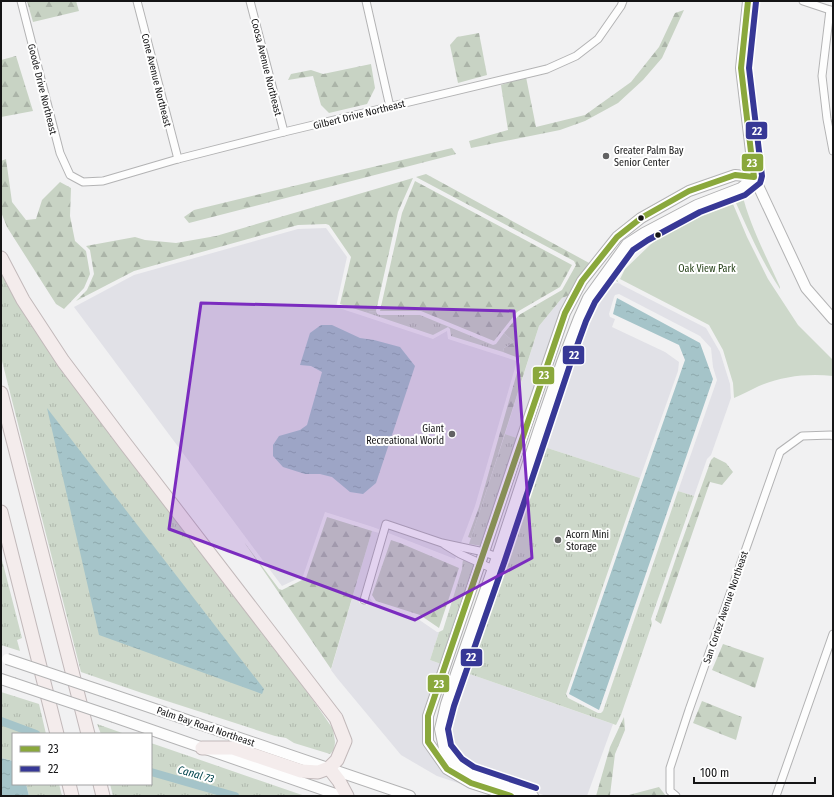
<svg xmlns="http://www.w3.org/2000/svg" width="834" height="797" viewBox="0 0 834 797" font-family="'Fira Sans Condensed',sans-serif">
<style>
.built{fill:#e1e1e7}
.grass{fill:url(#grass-tufts)}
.forest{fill:url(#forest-firs)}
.park{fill:#cdd8ca}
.water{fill:url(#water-ripples)}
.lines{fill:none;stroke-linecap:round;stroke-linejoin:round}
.canal{stroke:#a5c4c9;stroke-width:8}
.street-casing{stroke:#b3b3b4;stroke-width:9}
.secondary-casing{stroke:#b3b3b4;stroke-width:12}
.highway-casing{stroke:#c2b9ba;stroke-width:15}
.street{stroke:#fdfdfd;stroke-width:7}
.secondary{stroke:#fdfdfd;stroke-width:10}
.highway{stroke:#f4ecec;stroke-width:13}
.secondary-bridge-casing{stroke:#b3b3b4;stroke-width:12;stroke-linecap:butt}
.secondary-bridge{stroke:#fdfdfd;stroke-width:10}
.bus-1-casing{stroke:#fff;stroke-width:9}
.bus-2-casing{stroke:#fff;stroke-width:9}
.bus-1{stroke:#8aa83c;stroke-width:6}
.bus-2{stroke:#373896;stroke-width:6}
.marked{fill:#7b2cbf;fill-opacity:0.2;stroke:#7b2cbf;stroke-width:3;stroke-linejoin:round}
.poi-dot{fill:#626263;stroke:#fff;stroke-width:1.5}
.bus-dot{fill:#151516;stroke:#fff;stroke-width:1.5}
.labels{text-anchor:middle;stroke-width:4;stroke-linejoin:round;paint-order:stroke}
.street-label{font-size:10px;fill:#151516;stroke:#fff}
.poi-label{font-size:10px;fill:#151516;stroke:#fff;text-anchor:start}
.park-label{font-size:10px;fill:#1d3a0f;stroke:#fff}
.water-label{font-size:11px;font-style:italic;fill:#00444c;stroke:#fff}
.line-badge{stroke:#fff;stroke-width:1.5}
.badge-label{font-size:11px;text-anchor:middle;font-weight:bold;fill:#fff}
</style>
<defs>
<pattern id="grass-tufts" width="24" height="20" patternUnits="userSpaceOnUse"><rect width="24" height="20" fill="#cdd8ca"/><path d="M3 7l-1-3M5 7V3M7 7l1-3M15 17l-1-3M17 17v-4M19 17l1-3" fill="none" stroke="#afb8ad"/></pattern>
<pattern id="forest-firs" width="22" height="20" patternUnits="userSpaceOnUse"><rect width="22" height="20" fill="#c8d3c4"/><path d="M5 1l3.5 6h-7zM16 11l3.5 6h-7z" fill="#abb4a8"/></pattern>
<pattern id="water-ripples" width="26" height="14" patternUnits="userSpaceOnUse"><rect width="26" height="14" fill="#a5c4c9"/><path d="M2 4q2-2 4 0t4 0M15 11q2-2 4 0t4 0" fill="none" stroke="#8da8ac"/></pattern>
</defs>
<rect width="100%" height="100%" fill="#f1f1f2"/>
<!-- built -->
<g class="built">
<path d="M326 228 347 257 336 307 433 339 447 331 448 339 517 361 475 506 455 559 373 527 325 512 303 576 282 586 74 307 134 275 298 229Z"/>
<path d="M618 283 706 328 720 352 730 384 731 398 711 455 707 459 694 496 678 491 717 380 716 377 713 367 711 348 700 336 619 294 615 295 614 297 609 314 610 317 615 319 612 327 665 352 679 362 678 371 640 478 538 445 582 320 592 301 602 285Z"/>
<path d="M570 295 517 438 505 434 539 326 562 298Z"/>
<path d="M372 531 379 533 359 603 367 605 369 597 375 605 418 619 437 632H439L430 660 441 664 424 742 467 786 437 776 401 755 337 678 331 670Z"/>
<path d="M461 671 613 724 587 796H546L515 784 472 770 459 762 448 746 445 729 450 705Z"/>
</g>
<!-- grass -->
<g class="grass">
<path d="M1 268 315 703 333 729 335 742 334 750 330 754 294 743 286 738 275 736 142 693 81 672 1 357Z"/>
<path d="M376 311 377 314 380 315H420L493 345 496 344 504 333 514 342 504 348 503 352 451 336 450 329 448 327 433 335 365 312Z"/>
<path d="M505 434 517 438 482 546 469 544Z"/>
<path d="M538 445 640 478 566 694 568 698 598 713H601L603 711 678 491 694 496 651 619 652 624 621 715 616 725 461 671Z"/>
<path d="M1 556 22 638 17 640 20 651 1 645Z"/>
<path d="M463 560 475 565 441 664 430 660 439 632 443 630 462 569V566Z"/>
<path d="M1 692 39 704 46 734H13V761L1 758Z"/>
<path d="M97 724 125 734H126H101Z"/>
<path d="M151 743 305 796H113L110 784H151Z"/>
<path d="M26 784H59L62 796H29Z"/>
</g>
<!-- forest -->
<g class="forest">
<path d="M27 1H76L79 11 33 22Z"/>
<path d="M684 10 662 58 643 80 618 103 585 121 560 130 471 148 469 141 508 130 501 85 526 77 536 127 585 115 631 82 659 47 675 13Z"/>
<path d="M479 33 487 75 458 83 450 45 457 37Z"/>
<path d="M16 56 33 111 1 117V60Z"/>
<path d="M371 64 375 88 367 104 329 113 321 105 313 76 288 80 291 74 311 70 323 74Z"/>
<path d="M452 148 456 154 189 223 184 217 194 210Z"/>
<path d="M6 159 12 202 26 220 36 219 42 200 60 182 71 188 70 216 75 241 86 251 90 274 84 288 64 309 56 304 7 227 1 212V161Z"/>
<path d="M426 174 591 264 570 295 562 298 539 326 496 461 471 538 468 537 479 507 520 362 519 358 503 352 504 348 514 342 504 333 519 315 562 290 576 265 574 261 416 177Z"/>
<path d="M413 178 398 212 376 311 365 312 340 304 351 257 329 225 326 224 298 225 134 271 76 301 87 290 94 274 90 250 86 246 135 237 145 240 176 243 216 236Z"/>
<path d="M415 181 572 265 560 287 517 312 494 341 421 311H380L402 213Z"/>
<path d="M714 457 726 463 733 472 722 485 710 482 661 624 655 620 678 552 711 460Z"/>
<path d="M327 517 372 531 331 669 244 542 279 589 282 590 306 578Z"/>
<path d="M391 540 400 543 459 568 439 628 420 615 376 601 372 595Z"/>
<path d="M723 644 764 658 755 688 712 670Z"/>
<path d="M702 701 742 717 736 740 693 723Z"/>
<path d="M624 717 625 730 615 754 610 795 611 796H596L610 747Z"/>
<path d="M659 787 666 796H625Z"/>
</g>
<!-- park -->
<g class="park">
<path d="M742 193C749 224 767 258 780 287V289C762 262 749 232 736 203L732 201 722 202 707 208 666 228 648 242 622 266 617 279 618 282 622 285 609 276 629 247 646 237 699 209Z"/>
<path d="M733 204 747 237 768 279 798 325 833 360V376C809 373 782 376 759 386 751 390 743 394 734 398L733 383 723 350 709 325 620 279 625 269 650 245 668 231 708 212 723 206Z"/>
</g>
<!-- water -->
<g class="water">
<path d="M617 298 700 343 713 379 599 710 569 694 644 477 685 360 679 345 613 314Z"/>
<path d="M321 325H332L360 338 374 340 400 347 415 366 376 483 363 494 350 492 332 477 320 474H305L283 467 273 456V445L279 436 300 430 307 425 322 372 311 366 300 365 310 333Z"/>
<path d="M47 408 264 689 262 694 99 635Z"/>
<path d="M1 758 13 761V784H26L29 796H1Z"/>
</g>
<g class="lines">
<!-- canal -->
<g class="canal">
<path d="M1 721 36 734"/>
<path d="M151 772 235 796"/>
</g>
<defs>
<g id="street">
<path d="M21 1 60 153 70 175 83 182 103 181 178 159 284 132 547 69 576 56 598 39 621 6 623 1"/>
<path d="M137 1 178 159"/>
<path d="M250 1 284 132"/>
<path d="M366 1 390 107"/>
<path d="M803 1 833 11"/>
<path d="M830 10 822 76 827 119 833 151"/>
<path d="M445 545 460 554 493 569"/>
<path d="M364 600 386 524 442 543 484 552 497 557"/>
<path d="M676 796 670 791V768L689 710 780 452 802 436 831 435 833 436"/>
<path d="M776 796 833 634"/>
</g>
<g id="secondary">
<path d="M748 1 741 68 754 177 806 288 833 319"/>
<path d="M1 679 13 683"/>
<path d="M108 693 410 796"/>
<path d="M114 717 341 796"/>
<path d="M511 796 471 783 447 769 428 742V716L484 552 520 444 565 313 582 281 617 237 641 218 689 191 735 175 754 177"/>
<path d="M533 796 470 774 456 765 444 748 440 729 446 704 456 674 497 557 539 429 562 362 579 318 588 298 627 244 644 233 697 205 741 188 754 177"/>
</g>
<g id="highway">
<path d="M1 258 23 300 63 361 124 442 336 718 345 741 337 760 329 768 318 772 301 771 233 748H202"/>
<path d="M1 393 88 734"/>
<path d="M1 512 57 734"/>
<path d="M329 768 339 781 347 796"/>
<path d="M69 784 72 796"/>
<path d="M100 784 103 796"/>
</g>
</defs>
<!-- street casing -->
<use href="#street" class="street-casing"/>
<!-- secondary casing -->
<use href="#secondary" class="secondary-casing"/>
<!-- highway casing -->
<use href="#highway" class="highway-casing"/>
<!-- street -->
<use href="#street" class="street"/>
<!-- secondary -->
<use href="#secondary" class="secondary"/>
<!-- highway -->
<use href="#highway" class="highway"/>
<defs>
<g id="secondary-bridge">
<path d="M7 659 108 693"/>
<path d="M13 683 114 717"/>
</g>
</defs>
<!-- secondary-bridge casing -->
<use href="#secondary-bridge" class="secondary-bridge-casing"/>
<!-- secondary-bridge -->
<use href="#secondary-bridge" class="secondary-bridge"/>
<defs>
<path id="bus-1" d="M511 796 471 783 447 769 428 742V716L565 313 582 281 617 237 641 218 689 191 735 175 754 177 741 68 748 1"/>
<path id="bus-2" d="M536 788 474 767 462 759 451 745 448 729 454 706 505 560 570 365 586 321 595 302 633 250 648 240 700 212 745 195 760 183 761 180 762 176 749 68 756 2"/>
</defs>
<!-- bus-1 casing -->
<use href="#bus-1" class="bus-1-casing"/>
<!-- bus-2 casing -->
<use href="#bus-2" class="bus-2-casing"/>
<!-- bus-1 -->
<use href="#bus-1" class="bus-1"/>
<!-- bus-2 -->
<use href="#bus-2" class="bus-2"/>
</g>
<!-- marked area -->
<path class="marked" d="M201 303 514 311 532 558 415 620 169 529Z"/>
<!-- markers -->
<g class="poi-dot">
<circle cx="606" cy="156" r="4"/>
<circle cx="452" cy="434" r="4"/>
<circle cx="558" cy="540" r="4"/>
</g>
<g class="bus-dot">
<circle cx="641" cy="218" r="3.5"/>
<circle cx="658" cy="235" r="3.5"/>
</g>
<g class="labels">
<!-- street labels -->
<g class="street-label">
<text transform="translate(267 67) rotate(76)" y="4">Coosa Avenue Northeast</text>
<text transform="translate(157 80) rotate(76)" y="4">Cone Avenue Northeast</text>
<text transform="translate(43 89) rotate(76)" y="4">Goode Drive Northeast</text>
<text transform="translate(359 114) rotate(-14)" y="4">Gilbert Drive Northeast</text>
<text transform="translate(725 607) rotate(-71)" y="4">San Cortez Avenue Northeast</text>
<text transform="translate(206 726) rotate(19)" y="4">Palm Bay Road Northeast</text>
</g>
<!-- poi labels -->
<g class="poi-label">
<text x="614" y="154">Greater Palm Bay<tspan x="614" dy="12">Senior Center</tspan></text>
<text x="444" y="432" text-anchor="end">Giant<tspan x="444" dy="12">Recreational World</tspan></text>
<text x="566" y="538">Acorn Mini<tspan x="566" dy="12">Storage</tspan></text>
</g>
<!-- park labels -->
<g class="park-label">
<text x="707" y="272">Oak View Park</text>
</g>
<!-- water labels -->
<g class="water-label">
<text transform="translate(196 774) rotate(16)" y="4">Canal 73</text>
</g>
</g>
<g class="line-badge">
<rect x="745" y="121" width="23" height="19" rx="4" fill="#373896"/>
<rect x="741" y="153" width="23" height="19" rx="4" fill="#8aa83c"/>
<rect x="562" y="345" width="23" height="20" rx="4" fill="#373896"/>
<rect x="532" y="366" width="23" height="19" rx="4" fill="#8aa83c"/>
<rect x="460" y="648" width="23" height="19" rx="4" fill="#373896"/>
<rect x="427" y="674" width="23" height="19" rx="4" fill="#8aa83c"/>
</g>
<g class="badge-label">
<text x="757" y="135">22</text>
<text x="752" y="167">23</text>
<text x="574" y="359">22</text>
<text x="544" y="379">23</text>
<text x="471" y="661">22</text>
<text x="439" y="688">23</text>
</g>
<!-- border -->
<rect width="834" height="797" fill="none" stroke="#151516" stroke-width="4"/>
<!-- legend -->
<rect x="12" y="733" width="140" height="52" fill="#ffffff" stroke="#a1a1a2"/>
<rect x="20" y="746" width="20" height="6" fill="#8aa83c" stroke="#a1a1a2"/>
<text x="48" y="753" font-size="12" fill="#151516">23</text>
<rect x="20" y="766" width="20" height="6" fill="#373896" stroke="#a1a1a2"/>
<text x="48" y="773" font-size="12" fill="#151516">22</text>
<!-- scale -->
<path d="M694 777v6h121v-6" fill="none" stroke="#151516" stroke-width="2"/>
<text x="700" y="777" font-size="12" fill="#151516" stroke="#ffffff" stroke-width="3" paint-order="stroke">100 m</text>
</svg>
